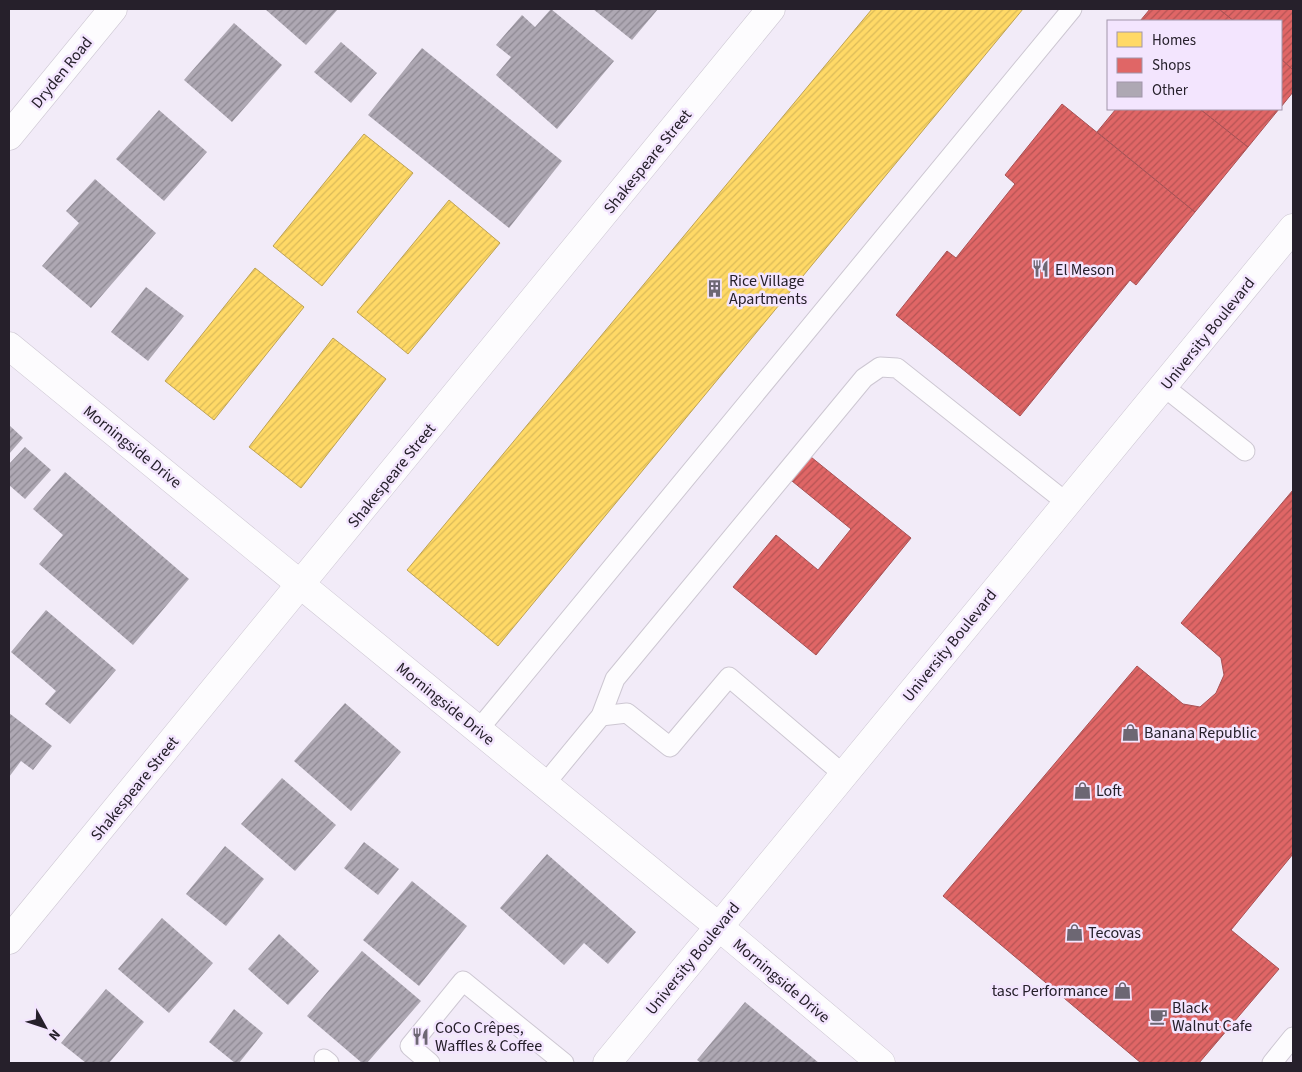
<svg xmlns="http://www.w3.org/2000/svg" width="1302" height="1072" viewBox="0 0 1302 1072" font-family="'Source Sans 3',sans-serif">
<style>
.homes{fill:url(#homes-hatch);stroke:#bea254}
.shops{fill:url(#shops-hatch);stroke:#a85154}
.building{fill:url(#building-hatch)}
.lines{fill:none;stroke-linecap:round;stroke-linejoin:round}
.lane-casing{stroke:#cdc7d2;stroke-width:21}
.street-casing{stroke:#cdc7d2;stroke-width:29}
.secondary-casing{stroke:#cdc7d2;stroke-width:29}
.lane{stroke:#fdfcfe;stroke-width:19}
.street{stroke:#fdfcfe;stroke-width:28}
.secondary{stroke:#fdfcfe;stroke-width:28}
.labels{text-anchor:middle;stroke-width:5;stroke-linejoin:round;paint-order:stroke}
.street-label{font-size:16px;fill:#26202b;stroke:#f3e5fe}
.poi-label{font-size:16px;fill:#26202b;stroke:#f3e5fe;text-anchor:start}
</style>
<defs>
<pattern id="homes-hatch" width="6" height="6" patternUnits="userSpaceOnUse" patternTransform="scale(1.25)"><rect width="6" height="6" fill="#ffd966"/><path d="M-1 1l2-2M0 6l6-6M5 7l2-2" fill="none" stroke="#daba59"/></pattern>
<pattern id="shops-hatch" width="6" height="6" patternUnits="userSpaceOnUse" patternTransform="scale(1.25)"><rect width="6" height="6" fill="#e06666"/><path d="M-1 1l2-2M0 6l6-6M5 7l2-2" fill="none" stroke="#b55454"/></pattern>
<pattern id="building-hatch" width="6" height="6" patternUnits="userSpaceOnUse" patternTransform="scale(1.25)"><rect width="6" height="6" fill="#aea8b3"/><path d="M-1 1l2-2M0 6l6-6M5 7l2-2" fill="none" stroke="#8d8892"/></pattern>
</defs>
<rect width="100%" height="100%" fill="#f2ebf8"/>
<!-- homes -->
<g class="homes">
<path d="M872 9H1023L498 646 407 570Z"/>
<path d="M364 134 413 173 322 286 273 246Z"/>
<path d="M449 200 500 243 408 354 357 312Z"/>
<path d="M255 268 304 307 214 420 165 381Z"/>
<path d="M333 338 386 379 301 488 249 447Z"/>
</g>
<!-- shops -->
<g class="shops">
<path d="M1150 9H1219L1234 21H1140Z"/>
<path d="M1219 9H1293V70L1281 59V21H1234Z"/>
<path d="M1281 59 1293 70V92L1281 107Z"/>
<path d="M1062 104 1195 212 1136 285 1130 280 1020 416 896 315 947 251 956 258 1015 184 1005 175Z"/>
<path d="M1116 109H1200L1248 147 1195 212 1097 132Z"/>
<path d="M1200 109H1279L1248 147Z"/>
<path d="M811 457 911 538 816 655 733 587 776 535 818 570 851 529 792 481Z"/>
<path d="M1293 490V854L1231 930 1279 969 1199 1063H1141L943 896 1137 666 1183 704 1200 707 1216 693 1224 675 1221 658 1181 623Z"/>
</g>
<!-- building -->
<g class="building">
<path d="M265 9H338L306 45Z"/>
<path d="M551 9 614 61 557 129 496 75 511 57 496 45 522 15 535 27Z"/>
<path d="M593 9H658L632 40Z"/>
<path d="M234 23 282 65 232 122 184 80Z"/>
<path d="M341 42 377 73 351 103 314 72Z"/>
<path d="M422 48 562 161 509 228 368 115Z"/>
<path d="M159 110 207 152 164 201 116 159Z"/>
<path d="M95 179 156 233 91 308 42 266 79 223 66 211Z"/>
<path d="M146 287 184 316 148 361 111 332Z"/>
<path d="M9 425 23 438 9 454Z"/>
<path d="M25 447 51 470 25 499 9 485V464Z"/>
<path d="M65 472 189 579 133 645 39 564 63 535 33 509Z"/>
<path d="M46 610 116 670 70 724 45 704 56 691 11 652Z"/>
<path d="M345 703 401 752 351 811 294 761Z"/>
<path d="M9 713 52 746 33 770 21 761 9 777Z"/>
<path d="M282 778 336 825 295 871 241 824Z"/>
<path d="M364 842 399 869 378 895 344 868Z"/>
<path d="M225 846 264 879 226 926 186 894Z"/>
<path d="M547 854 636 932 608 964 584 943 564 965 500 908Z"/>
<path d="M412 881 467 926 419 986 363 940Z"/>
<path d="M162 918 213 963 169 1013 118 969Z"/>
<path d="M279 934 319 971 288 1005 248 969Z"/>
<path d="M362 951 421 1001 367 1063H362L307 1016Z"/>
<path d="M106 989 144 1022 109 1063H86L61 1043Z"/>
<path d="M745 1002 819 1063H701L697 1060Z"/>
<path d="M234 1009 263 1033 239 1063H235L209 1042Z"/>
</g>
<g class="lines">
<defs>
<g id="lane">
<path d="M1163 386 1245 451"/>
<path d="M601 716 627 713 670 747 729 677 843 774"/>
<path d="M479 729 1072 9"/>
<path d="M545 784 601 716 615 679 864 378 880 367 897 368 1067 503"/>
<path d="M324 1059 329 1063"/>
<path d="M430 1063 410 1046 463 981 564 1063"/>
<path d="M1272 1063 1293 1037"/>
</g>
<g id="street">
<path d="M9 136 113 9"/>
<path d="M9 346 718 926"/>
<path d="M9 940 771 9"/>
</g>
<g id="secondary">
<path d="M718 926 881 1063"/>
<path d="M607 1063 1293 228"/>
</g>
</defs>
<!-- lane casing -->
<use href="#lane" class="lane-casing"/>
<!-- street casing -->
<use href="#street" class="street-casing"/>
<!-- secondary casing -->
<use href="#secondary" class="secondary-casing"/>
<!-- lane -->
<use href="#lane" class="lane"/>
<!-- street -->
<use href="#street" class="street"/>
<!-- secondary -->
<use href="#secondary" class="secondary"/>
</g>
<!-- icons -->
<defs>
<symbol id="restaurant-bare" viewBox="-9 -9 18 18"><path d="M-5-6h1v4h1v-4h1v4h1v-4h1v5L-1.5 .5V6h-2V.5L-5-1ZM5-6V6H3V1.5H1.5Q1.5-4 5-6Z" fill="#6d6773" stroke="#f3e5fe" stroke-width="2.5" paint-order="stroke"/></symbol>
<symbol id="building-bare" viewBox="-9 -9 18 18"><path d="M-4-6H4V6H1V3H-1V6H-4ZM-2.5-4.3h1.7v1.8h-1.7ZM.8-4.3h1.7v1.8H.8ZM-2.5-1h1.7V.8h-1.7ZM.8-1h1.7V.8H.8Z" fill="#6d6773" stroke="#f3e5fe" stroke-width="2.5" paint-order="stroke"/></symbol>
<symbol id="shop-bare" viewBox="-9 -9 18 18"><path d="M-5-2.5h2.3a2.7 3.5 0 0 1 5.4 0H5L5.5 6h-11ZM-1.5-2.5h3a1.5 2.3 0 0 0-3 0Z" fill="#6d6773" stroke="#f3e5fe" stroke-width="2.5" paint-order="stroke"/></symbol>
<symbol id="cafe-bare" viewBox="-9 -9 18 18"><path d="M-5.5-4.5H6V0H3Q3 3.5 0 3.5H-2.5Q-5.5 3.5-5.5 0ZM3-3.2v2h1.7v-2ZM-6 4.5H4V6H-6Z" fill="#6d6773" stroke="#f3e5fe" stroke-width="2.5" paint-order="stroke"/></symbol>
</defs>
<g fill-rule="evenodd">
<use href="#restaurant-bare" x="1028" y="256" width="25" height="25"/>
<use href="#building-bare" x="702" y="276" width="25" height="25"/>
<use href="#shop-bare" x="1118" y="720" width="25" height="25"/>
<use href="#shop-bare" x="1070" y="778" width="25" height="25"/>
<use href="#shop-bare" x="1062" y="920" width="25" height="25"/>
<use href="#shop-bare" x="1110" y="978" width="25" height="25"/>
<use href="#cafe-bare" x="1146" y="1004" width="25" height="25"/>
<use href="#restaurant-bare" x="408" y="1024" width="25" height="25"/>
</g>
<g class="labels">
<!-- street labels -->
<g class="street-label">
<text transform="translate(61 72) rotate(-51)" y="6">Dryden Road</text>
<text transform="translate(647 161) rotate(-51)" y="6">Shakespeare Street</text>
<text transform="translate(1207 333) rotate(-51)" y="6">University Boulevard</text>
<text transform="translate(133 446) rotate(39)" y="6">Morningside Drive</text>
<text transform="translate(391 475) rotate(-51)" y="6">Shakespeare Street</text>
<text transform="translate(949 645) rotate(-51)" y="6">University Boulevard</text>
<text transform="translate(446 703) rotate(39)" y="6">Morningside Drive</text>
<text transform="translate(134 788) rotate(-51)" y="6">Shakespeare Street</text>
<text transform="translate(692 958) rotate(-51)" y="6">University Boulevard</text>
<text transform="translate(782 980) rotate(40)" y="6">Morningside Drive</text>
</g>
<!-- poi labels -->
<g class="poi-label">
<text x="1055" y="275">El Meson</text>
<text x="729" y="286">Rice Village<tspan x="729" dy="18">Apartments</tspan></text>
<text x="1144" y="738">Banana Republic</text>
<text x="1096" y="796">Loft</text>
<text x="1088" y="938">Tecovas</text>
<text x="1108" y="996" text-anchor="end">tasc Performance</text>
<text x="1172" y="1013">Black<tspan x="1172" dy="18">Walnut Cafe</tspan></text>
<text x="435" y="1033">CoCo Crêpes,<tspan x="435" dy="18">Waffles &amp; Coffee</tspan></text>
</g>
</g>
<!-- border -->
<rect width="1302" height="1072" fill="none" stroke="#26202b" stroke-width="20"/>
<!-- legend -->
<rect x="1107" y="20" width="175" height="90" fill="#f3e5fe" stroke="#a196aa"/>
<rect x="1117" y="32" width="25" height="15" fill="#ffd966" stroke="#a196aa"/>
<text x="1152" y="45" font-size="15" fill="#26202b">Homes</text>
<rect x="1117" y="58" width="25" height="15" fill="#e06666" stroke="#a196aa"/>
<text x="1152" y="70" font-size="15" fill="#26202b">Shops</text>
<rect x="1117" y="82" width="25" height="15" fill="#aea8b3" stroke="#a196aa"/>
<text x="1152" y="95" font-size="15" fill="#26202b">Other</text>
<!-- north arrow -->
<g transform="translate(45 1027) rotate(130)" stroke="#f3e5fe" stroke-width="4" paint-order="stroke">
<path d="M0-4L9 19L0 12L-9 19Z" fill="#26202b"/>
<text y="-8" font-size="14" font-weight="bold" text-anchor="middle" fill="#26202b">N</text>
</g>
</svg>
